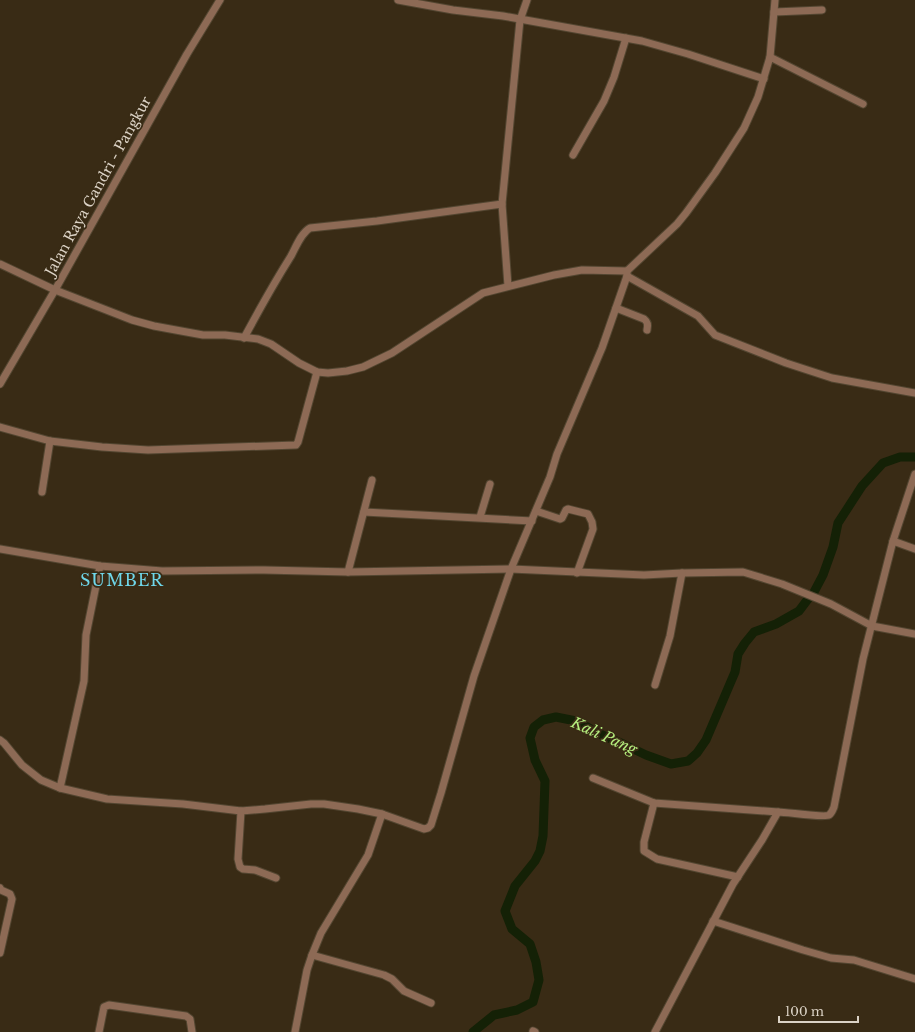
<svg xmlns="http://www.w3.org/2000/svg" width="915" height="1032" viewBox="0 0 915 1032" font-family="'Libre Baskerville',serif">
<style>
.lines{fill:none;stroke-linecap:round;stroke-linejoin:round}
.river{stroke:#142106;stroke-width:9}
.minor-casing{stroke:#534631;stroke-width:9}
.minor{stroke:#8d6a55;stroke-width:7}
.labels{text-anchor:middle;stroke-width:3.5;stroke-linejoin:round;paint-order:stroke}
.street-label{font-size:14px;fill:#dcd3c6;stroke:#392b15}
.water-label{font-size:15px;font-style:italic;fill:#b5ee7e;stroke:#392b15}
.quarter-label{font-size:16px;letter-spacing:1px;fill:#6fd7ea;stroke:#392b15}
</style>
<rect width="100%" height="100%" fill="#392b15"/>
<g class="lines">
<!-- river -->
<g class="river">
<path d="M814 592 823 575 833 547 838 523 862 486 883 463 900 457H915"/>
<path d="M473 1032 494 1015 517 1010 533 1002 539 980 536 962 530 944 512 929 505 911 515 886 535 861 540 851 543 836 545 781 535 760 530 738 534 727 543 720 556 717 576 721 602 735 623 744 646 755 671 764 688 761 697 753 706 740 735 672 738 654 745 643 754 632 776 624 799 611 808 599"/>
</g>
<defs>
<g id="minor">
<path d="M398 0 453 10 503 16 642 41 688 54 764 79"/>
<path d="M774 12 822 10"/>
<path d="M770 57 863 104"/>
<path d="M573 155 604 101 614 77 626 38"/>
<path d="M0 264 55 290 132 320 154 326 203 335H225L258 339 271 344 299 363 317 372 328 373 347 371 363 367 392 353 483 293 554 275 582 270 627 271"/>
<path d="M627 276 698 316 715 335 786 363 832 378 915 393"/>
<path d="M508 286 502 204 520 20 527 0"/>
<path d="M616 308 644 319C648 322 648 325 647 330"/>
<path d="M244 338C259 310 274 283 291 256 296 247 301 233 310 228L377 221 502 204"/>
<path d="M0 384 55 290 187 54 220 0"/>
<path d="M0 427 50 441 102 447 148 450 296 445 298 442 317 372"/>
<path d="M42 492 50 441"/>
<path d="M536 511 560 519 562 518 566 510 568 509 588 514 592 522 593 529 577 573"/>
<path d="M364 512 532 521"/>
<path d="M480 517 490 484"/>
<path d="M893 541 915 474"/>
<path d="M0 549 100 566 162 571 264 570 348 572 511 569 644 575 682 573 743 572 782 584 831 604 872 626 915 634"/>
<path d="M348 572 372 480"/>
<path d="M655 685 670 636 682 573"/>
<path d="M0 740 4 743 22 765 41 780 60 788 107 799 183 804 241 811 265 809 311 804H324L358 809 382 814"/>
<path d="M593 778 654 803 778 812"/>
<path d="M60 788 84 681 86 635 100 566"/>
<path d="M654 803 644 842V851L657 859 738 877"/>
<path d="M241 811 238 859 240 867 243 869 255 870 276 878"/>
<path d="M0 888 1 890 10 894 12 899 0 953"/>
<path d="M713 921 803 950 831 958 854 960 915 979"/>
<path d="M312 955 384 975 392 979 404 991 431 1003"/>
<path d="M533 1031 535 1032"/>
<path d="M99 1032 104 1007 109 1005 186 1016 190 1019 192 1032"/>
<path d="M295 1032 307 970 312 955 321 933 368 855 382 814 424 829 428 828 431 825 441 793 474 676 511 569 550 477 557 454 602 348 627 276V271L677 224 686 213 715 173 744 128 758 97 770 57 775 0"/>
<path d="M655 1032 733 884 762 840 778 812C787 812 824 818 829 815 832 813 833 809 834 807L863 659 893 541 915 549"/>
</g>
</defs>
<!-- minor casing -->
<use href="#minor" class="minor-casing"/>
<!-- minor -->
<use href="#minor" class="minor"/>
</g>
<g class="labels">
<!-- street labels -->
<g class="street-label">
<text transform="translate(98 186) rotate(-61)" y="5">Jalan Raya Gandri - Pangkur</text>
</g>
<!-- water labels -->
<g class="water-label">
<text transform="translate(604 736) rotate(24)" y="5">Kali Pang</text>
</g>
<!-- quarter labels -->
<g class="quarter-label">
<text x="122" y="586">SUMBER</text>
</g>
</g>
<!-- scale -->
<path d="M779 1016v6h79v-6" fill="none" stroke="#dcd3c6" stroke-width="2"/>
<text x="785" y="1016" font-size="12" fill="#dcd3c6" stroke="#392b15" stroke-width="3" paint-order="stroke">100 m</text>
</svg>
